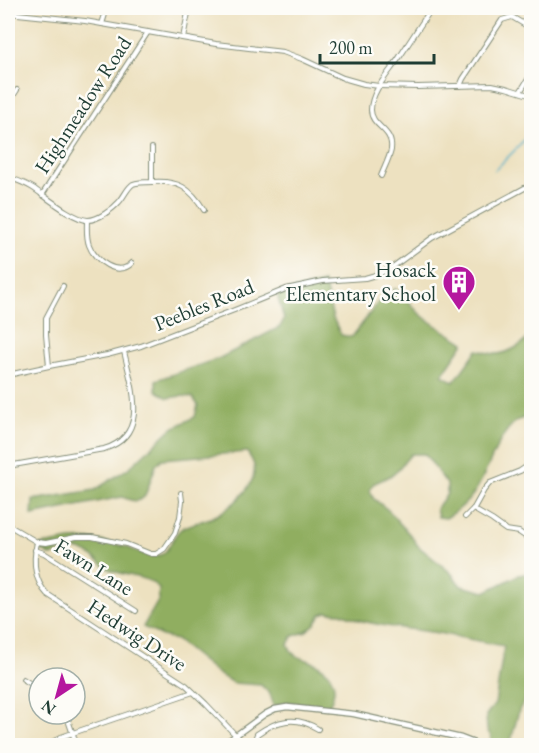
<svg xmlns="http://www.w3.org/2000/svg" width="539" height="753" viewBox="0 0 539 753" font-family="'EB Garamond',serif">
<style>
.forest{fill:#90ae60;stroke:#58764a;stroke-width:1.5}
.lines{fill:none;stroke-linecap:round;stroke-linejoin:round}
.stream{stroke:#4cadcb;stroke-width:1.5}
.minor-casing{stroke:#868f7a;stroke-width:6}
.major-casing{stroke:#868f7a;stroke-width:7}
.minor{stroke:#fff;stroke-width:4}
.major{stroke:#fff;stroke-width:4.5}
.labels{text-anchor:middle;stroke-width:5;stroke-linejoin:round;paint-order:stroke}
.street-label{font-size:21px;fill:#1f3d34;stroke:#fdfcf7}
.poi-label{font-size:21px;fill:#1f3d34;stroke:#fdfcf7;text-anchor:end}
</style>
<rect width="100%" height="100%" fill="#fdfcf7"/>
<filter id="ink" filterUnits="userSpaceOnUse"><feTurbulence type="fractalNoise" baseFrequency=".0167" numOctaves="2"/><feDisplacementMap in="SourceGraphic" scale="12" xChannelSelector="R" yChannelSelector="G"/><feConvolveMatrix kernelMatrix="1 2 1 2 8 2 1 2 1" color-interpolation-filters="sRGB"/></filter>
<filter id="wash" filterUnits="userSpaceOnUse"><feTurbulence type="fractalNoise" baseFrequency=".008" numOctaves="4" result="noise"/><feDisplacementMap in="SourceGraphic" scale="24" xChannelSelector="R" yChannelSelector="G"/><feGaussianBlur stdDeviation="1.35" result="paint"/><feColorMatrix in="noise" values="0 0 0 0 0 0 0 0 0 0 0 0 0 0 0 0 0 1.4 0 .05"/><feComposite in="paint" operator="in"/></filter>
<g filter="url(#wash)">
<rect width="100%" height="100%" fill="#ede1c0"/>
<!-- forest -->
<path class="forest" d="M324 283 333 318 341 335 352 337 379 301 395 289C408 296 409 304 419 313 432 325 449 333 464 343L442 375 454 382 477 350C483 351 491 354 497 354 509 353 524 344 531 335V417C526 417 518 419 514 423 496 439 488 473 474 493 466 504 458 511 446 518L438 517 436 509 447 494V484L425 454H411L394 474 373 484 370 490 373 498 388 510 411 536 418 546 451 573 461 586 485 592 519 575 531 573V689L519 710 510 745H491V736L487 730 486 715 495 704 504 646 438 633 386 626 362 621 341 613 326 612 321 614 315 624 305 632 293 636 288 644C292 657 299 657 310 661 332 670 341 686 328 707L287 702 274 706 270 694 261 685 233 683 218 674 176 640 162 636 143 627 158 601 159 589C149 575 127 577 111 570 98 564 93 551 74 549 66 548 58 551 52 556L41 550 39 547 41 545C52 544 62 541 72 540 89 538 106 541 122 546 132 548 148 558 157 556 171 553 171 536 181 529 192 522 208 521 219 514 232 506 252 489 254 473 256 465 251 458 247 452L162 459 156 465 145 496C138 504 130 500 122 497L32 515 33 500 95 490 129 468 171 429 195 417 198 405 192 397 181 396 168 398 156 390V380L220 358 280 327 284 319 277 294Z"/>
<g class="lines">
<!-- stream -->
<path class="stream" d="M495 170 519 146 532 129"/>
</g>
</g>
<g filter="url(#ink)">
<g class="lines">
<defs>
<g id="minor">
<path d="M8 13 85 21 216 44 283 52 302 59 343 78 364 84 379 86 418 87 492 85 506 88 532 96"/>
<path d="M102 24 107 8"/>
<path d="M183 38 189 8"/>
<path d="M460 86 463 79 502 20 512 17 532 29"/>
<path d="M520 92 532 73"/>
<path d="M8 104 17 90"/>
<path d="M381 176C384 168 389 159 391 150 394 129 371 127 371 110 371 91 389 73 399 58 410 41 421 24 432 8"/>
<path d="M8 177C16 180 25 183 33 188 45 196 74 220 88 220 98 220 113 209 119 202 124 197 127 188 133 184 138 182 146 182 152 182 178 180 191 188 204 210"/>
<path d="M152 182V148"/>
<path d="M42 195 148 32"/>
<path d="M87 220C87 228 86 237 89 245 94 260 118 278 132 263"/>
<path d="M49 366 46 335V318L63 286"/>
<path d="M8 375 49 366 107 355 141 346 237 309 286 289 323 281 365 278 379 274 394 266 432 238 532 184"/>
<path d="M8 466 104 449C151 435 131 385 124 351"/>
<path d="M473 509 492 520 506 530 519 532 532 541"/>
<path d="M465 517 474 508 484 490 490 483 520 471 532 463"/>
<path d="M8 525 37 542 46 543 76 537H92L126 544 151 554H156L164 549 175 533 180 517 182 501 181 493"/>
<path d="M37 542C33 560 34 580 47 594L186 685 206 704 246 746"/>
<path d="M35 550 44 553 136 611"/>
<path d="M23 679 39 689"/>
<path d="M66 714 77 746"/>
<path d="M46 746 61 737 193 692"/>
<path d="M257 746 255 739 257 734C277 720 296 715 318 729"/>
</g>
<path id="major" d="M221 746 265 714 275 709 287 707 354 714 461 738 482 746"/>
</defs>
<!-- minor casing -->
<use href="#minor" class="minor-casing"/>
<!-- major casing -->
<use href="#major" class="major-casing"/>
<!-- minor -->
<use href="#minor" class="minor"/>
<!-- major -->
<use href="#major" class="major"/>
</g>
</g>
<!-- icons -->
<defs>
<symbol id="building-pin" viewBox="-11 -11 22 30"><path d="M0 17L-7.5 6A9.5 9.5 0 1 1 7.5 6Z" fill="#b5179e" stroke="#fdfcf7"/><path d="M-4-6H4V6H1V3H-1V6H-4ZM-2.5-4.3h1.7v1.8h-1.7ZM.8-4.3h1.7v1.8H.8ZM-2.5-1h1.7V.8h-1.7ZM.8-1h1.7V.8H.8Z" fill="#fff"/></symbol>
</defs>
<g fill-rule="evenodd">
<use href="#building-pin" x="440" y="263" width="38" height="52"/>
</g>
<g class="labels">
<!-- street labels -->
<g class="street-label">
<text transform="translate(83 105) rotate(-57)" y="7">Highmeadow Road</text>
<text transform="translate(204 305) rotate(-22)" y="7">Peebles Road</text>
<text transform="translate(94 567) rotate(32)" y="7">Fawn Lane</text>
<text transform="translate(137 635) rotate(33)" y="7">Hedwig Drive</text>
</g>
<!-- poi labels -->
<g class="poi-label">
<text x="436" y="277">Hosack<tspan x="436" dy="24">Elementary School</tspan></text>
</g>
</g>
<!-- margin -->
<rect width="539" height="753" fill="none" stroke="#fdfcf7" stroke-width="30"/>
<!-- north arrow -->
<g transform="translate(57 696) rotate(216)"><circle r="28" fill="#fdfcf7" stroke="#a4b0a9" stroke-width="1.5"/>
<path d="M0-4.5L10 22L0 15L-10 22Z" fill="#b5179e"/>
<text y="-9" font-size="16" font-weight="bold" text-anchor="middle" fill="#1f3d34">N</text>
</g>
<!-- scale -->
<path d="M320 54v9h114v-9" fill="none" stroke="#1f3d34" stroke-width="3"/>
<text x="329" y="54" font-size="18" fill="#1f3d34" stroke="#fdfcf7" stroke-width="4.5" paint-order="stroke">200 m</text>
</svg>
